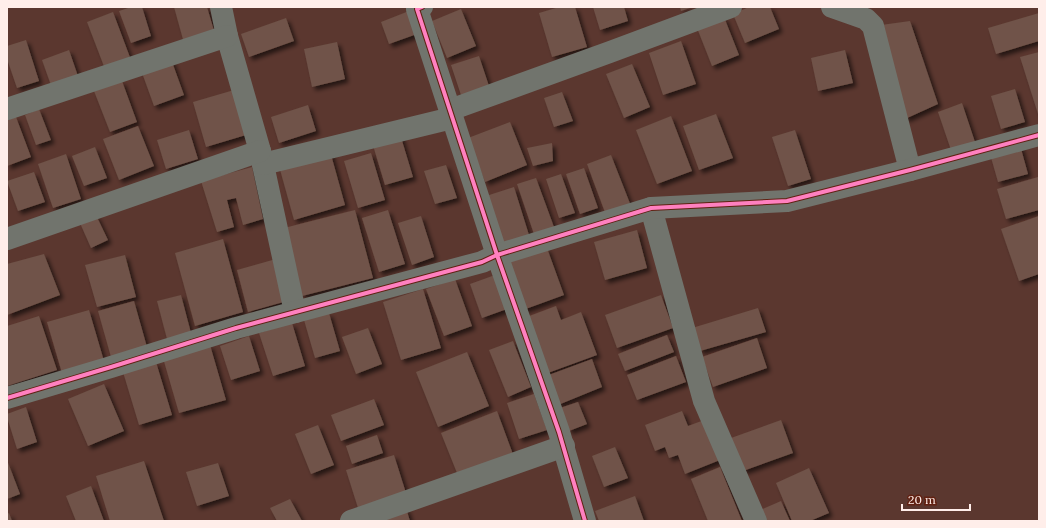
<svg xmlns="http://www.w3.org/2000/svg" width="1046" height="528" viewBox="0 0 1046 528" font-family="Lora,serif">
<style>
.building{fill:#6f5348;filter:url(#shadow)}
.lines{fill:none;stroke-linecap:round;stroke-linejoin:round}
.minor{stroke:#71746d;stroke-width:22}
.cycleway-casing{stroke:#612112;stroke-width:6}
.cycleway{stroke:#ff80c0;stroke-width:4}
</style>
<defs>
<filter id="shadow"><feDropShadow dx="3.5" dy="3.5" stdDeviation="2" flood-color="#0009"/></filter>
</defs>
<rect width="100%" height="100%" fill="#5b372f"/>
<!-- building -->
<g class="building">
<path d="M131 7H142L151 36 131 43 119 11Z"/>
<path d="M174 7H207L215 34 184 43Z"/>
<path d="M559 7H575L587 47 552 57 539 13Z"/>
<path d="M593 7H624L628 21 600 30Z"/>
<path d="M680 7H693L681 11Z"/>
<path d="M749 7H770L779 29 745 43 733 14Z"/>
<path d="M461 9 476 46 447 58 432 21Z"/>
<path d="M409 11 417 34 389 44 381 22Z"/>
<path d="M113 12 131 60 105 69 87 22Z"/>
<path d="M1039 13V41L996 54 988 28Z"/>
<path d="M724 17 739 55 712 66 697 28Z"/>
<path d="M286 18 294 41 249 57 241 34Z"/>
<path d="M910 21 938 104 905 119 881 25Z"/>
<path d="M26 40 39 81 17 88 7 59V46Z"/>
<path d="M681 41 696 84 663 95 649 53Z"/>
<path d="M337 42 345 79 312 87 304 49Z"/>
<path d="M69 50 80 82 53 91 42 60Z"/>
<path d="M845 50 853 83 818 91 811 58Z"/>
<path d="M1039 52V117L1020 57Z"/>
<path d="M479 56 489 86 461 95 451 65Z"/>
<path d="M171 59 184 95 154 106 141 70Z"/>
<path d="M632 64 650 107 624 118 606 74Z"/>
<path d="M122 81 137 122 110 132 94 91Z"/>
<path d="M1015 89 1025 122 1001 129 991 96Z"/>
<path d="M234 90 246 135 206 147 193 102Z"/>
<path d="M562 92 573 121 554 127 544 98Z"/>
<path d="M962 103 975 142 951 150 938 112Z"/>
<path d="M308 105 316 131 279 143 271 117Z"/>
<path d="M39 109 51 140 36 145 25 115Z"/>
<path d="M716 114 733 158 699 170 683 126Z"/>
<path d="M671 116 692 171 657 184 636 130Z"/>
<path d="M16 117 31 157 7 166V120Z"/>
<path d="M510 122 527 165 485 182 468 138Z"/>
<path d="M138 126 154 166 119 180 103 139Z"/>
<path d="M189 130 198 159 166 169 157 140Z"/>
<path d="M795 130 811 179 788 186 772 137Z"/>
<path d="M400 134 413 177 385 185 372 142Z"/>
<path d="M552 143 553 161 533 166 527 148Z"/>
<path d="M1020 145 1028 174 998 182 990 154Z"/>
<path d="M95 147 107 178 84 186 72 156Z"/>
<path d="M330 151 345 205 294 220 279 166Z"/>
<path d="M371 153 385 200 358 208 344 161Z"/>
<path d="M66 154 81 199 53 208 38 164Z"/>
<path d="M611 155 631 206 606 215 587 164Z"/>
<path d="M446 165 457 198 435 204 424 171Z"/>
<path d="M252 167 263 219 243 225 236 198 227 200 234 227 217 232 201 181Z"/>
<path d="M584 168 598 208 580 214 566 174Z"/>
<path d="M34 172 45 202 18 211 7 181Z"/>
<path d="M561 174 575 213 559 218 546 179Z"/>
<path d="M1038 177 1039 210 1006 219 997 189Z"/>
<path d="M536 178 554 227 534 234 517 184Z"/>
<path d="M514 187 529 235 502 244 486 196Z"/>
<path d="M355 210 373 278 302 296 284 228Z"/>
<path d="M388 210 405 264 379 272 362 218Z"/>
<path d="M96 215 108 240 91 248 80 223Z"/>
<path d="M421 216 434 257 412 265 398 223Z"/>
<path d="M1039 216V274L1019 281 1001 229Z"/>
<path d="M637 230 647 268 605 280 594 242Z"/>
<path d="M223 239 243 312 195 326 175 253Z"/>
<path d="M547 248 564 295 523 310 506 263Z"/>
<path d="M44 254 60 295 7 315V264Z"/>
<path d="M125 255 136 297 97 307 85 265Z"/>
<path d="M276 259 287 301 248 312 237 270Z"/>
<path d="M495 275 507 309 482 318 470 284Z"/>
<path d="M455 279 472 326 444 336 426 289Z"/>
<path d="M423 289 441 348 401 360 383 302Z"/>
<path d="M181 295 191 333 167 339 157 301Z"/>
<path d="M661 295 673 328 617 348 605 315Z"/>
<path d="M134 301 147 347 111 357 98 311Z"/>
<path d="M556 306 561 320 581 312 597 355 545 374 524 318Z"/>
<path d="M758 308 766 332 700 351 692 328Z"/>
<path d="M89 310 104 361 62 373 47 322Z"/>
<path d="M329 313 340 351 315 358 304 320Z"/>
<path d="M39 316 57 370 7 386V326Z"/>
<path d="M292 323 305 366 273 376 259 333Z"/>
<path d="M368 328 382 364 356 374 342 337Z"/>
<path d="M667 335 674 352 625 371 618 354Z"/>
<path d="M249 336 260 371 231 380 220 346Z"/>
<path d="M757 338 767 368 713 387 702 357Z"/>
<path d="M513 341 531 387 508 397 489 350Z"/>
<path d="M210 345 226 400 179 413 163 358Z"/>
<path d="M467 352 489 406 438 427 416 372Z"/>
<path d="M676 356 686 382 637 400 627 375Z"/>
<path d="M592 359 602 387 558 405 546 376Z"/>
<path d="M156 362 172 415 139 425 123 372Z"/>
<path d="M104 384 124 431 88 446 68 399Z"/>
<path d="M534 394 547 430 519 439 507 403Z"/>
<path d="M374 399 384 425 341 441 331 415Z"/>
<path d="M578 402 587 424 569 431 560 408Z"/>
<path d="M26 407 37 442 17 449 7 417V414Z"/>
<path d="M497 411 514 457 459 478 441 433Z"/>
<path d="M682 411 688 426 704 420 720 460 685 474 678 455 669 458 665 447 655 451 645 425Z"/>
<path d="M781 420 793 453 743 471 731 438Z"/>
<path d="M318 425 334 465 311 474 295 434Z"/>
<path d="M377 435 383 453 352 464 346 446Z"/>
<path d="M615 447 628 478 604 487 592 456Z"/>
<path d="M394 455 406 493 358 508 346 470Z"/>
<path d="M7 460 20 494 7 499Z"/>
<path d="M144 461 164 521H110L96 476Z"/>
<path d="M218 463 229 496 197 506 186 472Z"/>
<path d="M720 467 742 521H708L691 479Z"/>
<path d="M809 468 829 513 810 521H792L776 483Z"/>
<path d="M91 486 104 521H76L66 496Z"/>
<path d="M635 496 644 521H599L595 511Z"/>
<path d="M290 499 302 521H277L270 508Z"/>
<path d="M781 501 790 521H762L758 511Z"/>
<path d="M406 508 410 521H384Z"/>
<path d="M9 513 12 521H7V514Z"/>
</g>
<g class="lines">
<!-- minor -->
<g class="minor">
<path d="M221 7 227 36 260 151 295 312"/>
<path d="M422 7 417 9 497 255 559 432 585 521"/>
<path d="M832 7 866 19 873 26 910 170"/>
<path d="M7 109 227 36"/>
<path d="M450 110 610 52 731 7"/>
<path d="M263 164 452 118"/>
<path d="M651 208 704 401 756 521"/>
<path d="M7 239 260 151"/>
<path d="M7 398 111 367 236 328 482 262 497 255 651 208 787 201 910 170 1039 135"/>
<path d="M351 521 564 446"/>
</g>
<defs>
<g id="cycleway">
<path d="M422 7 417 9 497 255 559 432 585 521"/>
<path d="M7 398 111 367 236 328 482 262 497 255 651 208 787 201 910 170 1039 135"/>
</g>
</defs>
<!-- cycleway casing -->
<use href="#cycleway" class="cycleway-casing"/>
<!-- cycleway -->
<use href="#cycleway" class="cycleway"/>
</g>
<!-- border -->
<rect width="1046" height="528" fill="none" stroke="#ffeeea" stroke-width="16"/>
<!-- scale -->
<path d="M902 504v6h68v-6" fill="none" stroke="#ffeeea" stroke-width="2"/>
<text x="908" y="504" font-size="12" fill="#ffeeea" stroke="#612112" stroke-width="3" paint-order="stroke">20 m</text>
</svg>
